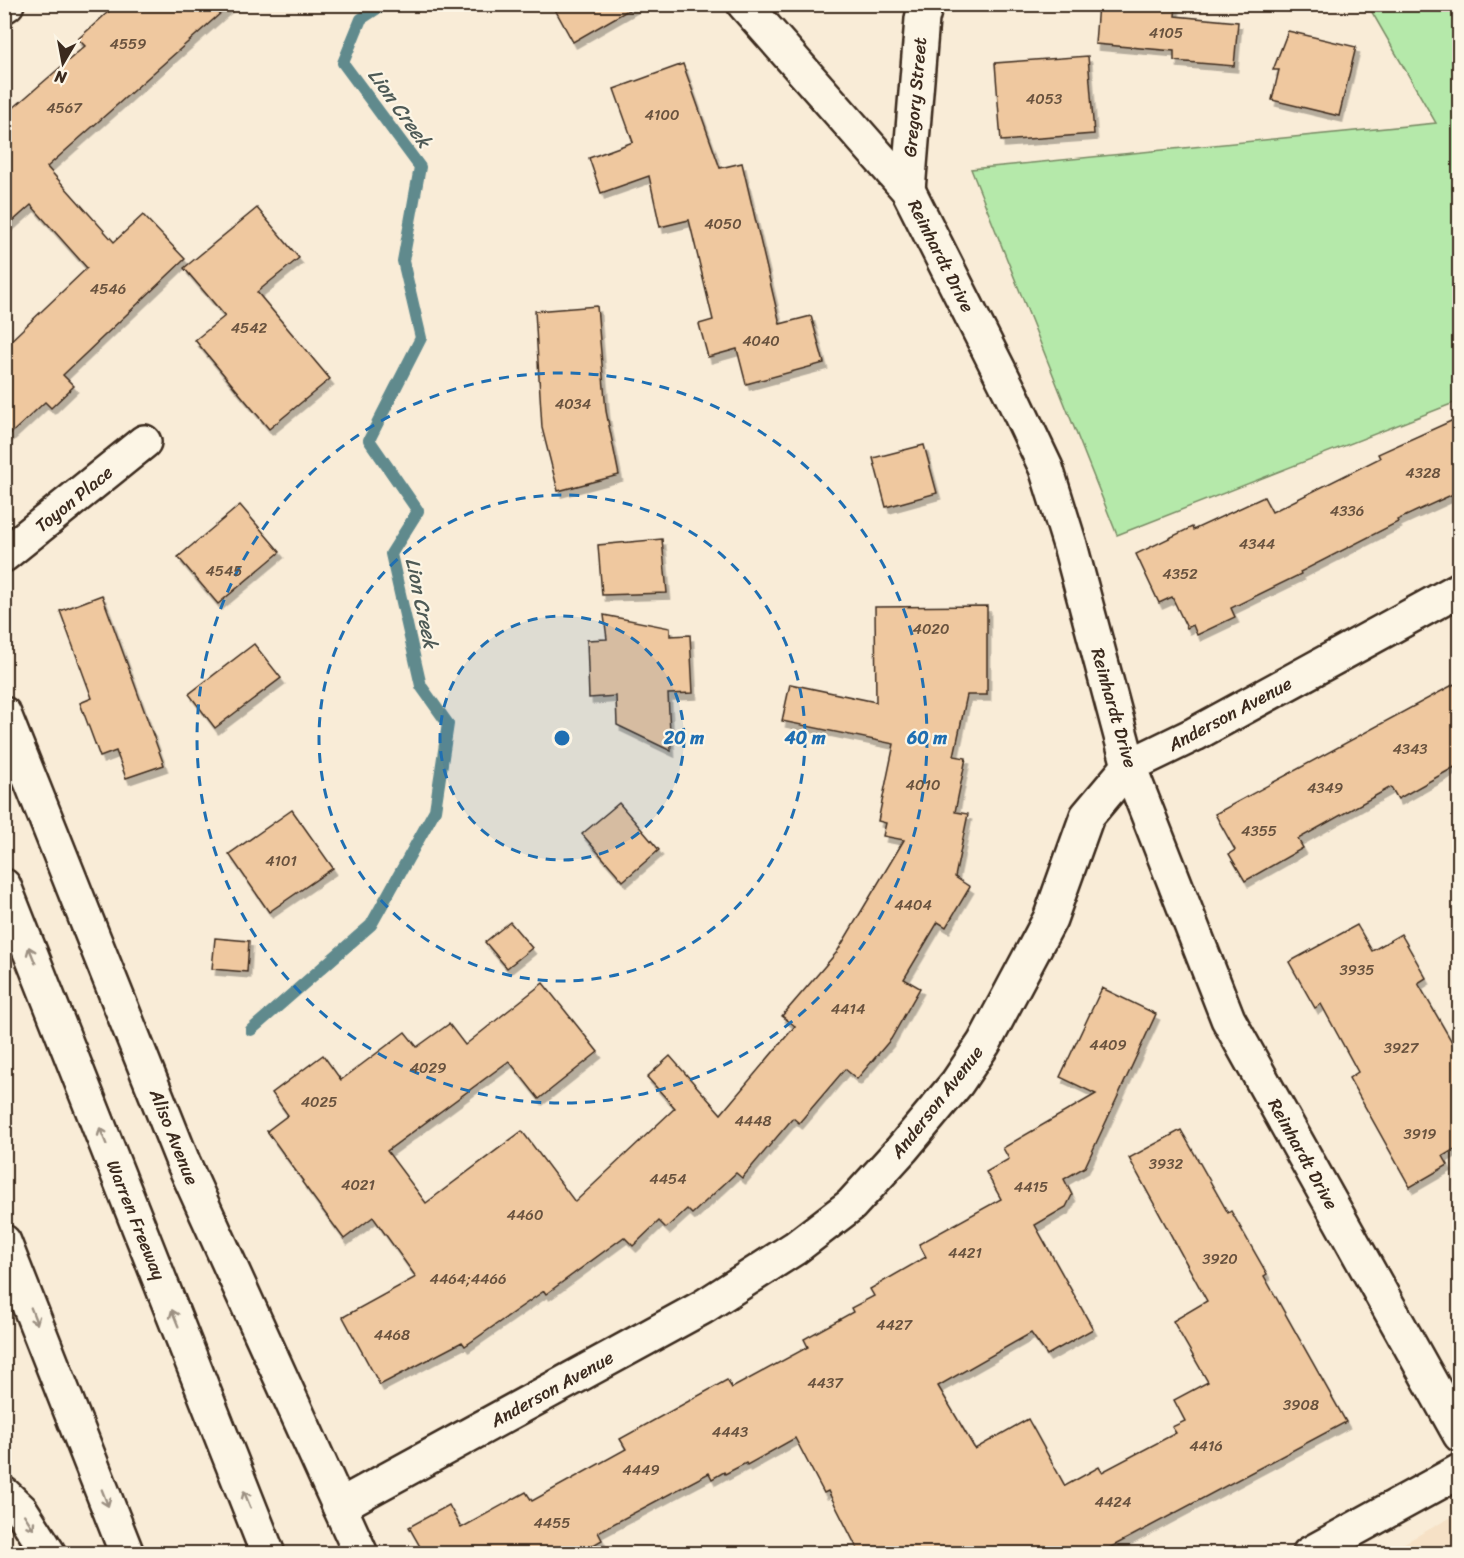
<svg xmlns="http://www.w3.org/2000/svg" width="1464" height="1558" viewBox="0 0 1464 1558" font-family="Sriracha,sans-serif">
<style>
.built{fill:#f6e1c6}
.green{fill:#b5e9aa;stroke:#788a64;stroke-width:1.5}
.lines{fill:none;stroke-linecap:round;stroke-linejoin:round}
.stream{stroke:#618a8d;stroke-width:12}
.building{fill:#efc89f;stroke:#3b2a1e;stroke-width:1.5;filter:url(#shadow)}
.street-casing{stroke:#3b2a1e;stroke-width:38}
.secondary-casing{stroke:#3b2a1e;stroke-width:38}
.highway-casing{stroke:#3b2a1e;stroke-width:38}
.street{stroke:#fcf5e5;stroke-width:33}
.secondary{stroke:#fcf5e5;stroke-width:33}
.highway{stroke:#fcf5e5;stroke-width:33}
.oneway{stroke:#9c9082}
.ring{fill:none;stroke:#1f6fb2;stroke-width:3;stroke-dasharray:10 8}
.labels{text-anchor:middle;stroke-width:4.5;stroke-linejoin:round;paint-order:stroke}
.number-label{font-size:15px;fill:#68523e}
.street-label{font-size:18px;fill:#3b2a1e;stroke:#fcf5e5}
.water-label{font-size:20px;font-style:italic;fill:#4e5a56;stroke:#fcf5e5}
.centre{fill:#1f6fb2;stroke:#fcf5e5;stroke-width:3}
.ring-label{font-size:18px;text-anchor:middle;font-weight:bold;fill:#1f6fb2;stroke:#fcf5e5;stroke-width:4.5;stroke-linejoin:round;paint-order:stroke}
</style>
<defs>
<filter id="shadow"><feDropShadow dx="3.5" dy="6" stdDeviation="0" flood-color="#0004"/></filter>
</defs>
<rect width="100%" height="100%" fill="#f9ecd7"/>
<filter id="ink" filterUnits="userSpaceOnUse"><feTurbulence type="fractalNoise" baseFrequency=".0167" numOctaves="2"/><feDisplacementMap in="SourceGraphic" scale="12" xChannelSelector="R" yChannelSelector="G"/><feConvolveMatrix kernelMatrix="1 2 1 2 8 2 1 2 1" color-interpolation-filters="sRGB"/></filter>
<g filter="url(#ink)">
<!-- built -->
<path class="built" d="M1459 1513V1553H1386Z"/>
<!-- green -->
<path class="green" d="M1373 5H1459V401L1117 535 971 169 1436 123 1369 7Z"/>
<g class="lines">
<!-- stream -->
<path class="stream" d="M251 1030 371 925 435 810 448 724 421 686 391 554 418 511 369 440 421 338 403 261 420 167 343 63 361 19 384 4"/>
</g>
<!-- building -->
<g class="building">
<path d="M117 4H231L47 167 114 242 143 215 185 259 63 375 74 386 51 408 45 402 4 440V347L87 268 31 205 4 229V116L85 46 78 39Z"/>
<path d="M552 4H639L573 42Z"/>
<path d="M1098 4H1176L1175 16 1238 22 1234 66 1174 61V51L1095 44Z"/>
<path d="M1288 31 1356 47 1339 116 1272 100 1279 70H1273Z"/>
<path d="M1088 56 1094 134 1001 141 995 63Z"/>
<path d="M683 64 720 168 742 163 780 324 811 316 824 363 746 384 737 349 708 357 699 324 713 320 689 220 660 227 649 176 601 193 589 158 633 142 614 89Z"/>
<path d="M257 208 299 258 257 292 330 379 269 429 195 340 225 316 184 268Z"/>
<path d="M597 306 606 411 619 475 558 491 542 428 535 311Z"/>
<path d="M1460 417V491L1397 520 1398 522 1300 572 1301 574 1231 608 1235 617 1197 635 1193 625 1187 628 1172 597 1159 603 1136 554 1192 527 1193 530 1264 497 1272 512 1380 458 1378 454Z"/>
<path d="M924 445 937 493 886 507 873 458Z"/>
<path d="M240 505 280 552 218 604 178 557Z"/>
<path d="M662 539 667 593 602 595 598 545Z"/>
<path d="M102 595 164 765 126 778 116 751 100 757 80 703 92 698 60 611Z"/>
<path d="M987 606V695H967L954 756 966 758 955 812 968 814 955 877 970 887 946 927 938 922 904 979 920 988 891 1039 857 1079 845 1069 799 1123 793 1118 742 1178 736 1173 692 1214 687 1209 666 1228 659 1221 633 1246 624 1237 546 1294 544 1291 465 1346 462 1342 380 1385 343 1317 416 1277 373 1217 344 1239 302 1182 303 1181 267 1131 288 1115 272 1093 323 1055 341 1080 405 1032 417 1047 449 1024 465 1045 543 983 598 1052 539 1099 509 1061 387 1151 426 1203 522 1131 575 1202 675 1108 647 1077 670 1056 721 1114 795 1026 782 1016 837 952 904 840 883 836 886 823 878 821 894 744 782 721 790 684 876 702 875 607Z"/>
<path d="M604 615 670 628V636L690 635 693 693 668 694 671 751 617 725 616 696 589 698 587 640 607 639Z"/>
<path d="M254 644 281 678 215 728 189 694Z"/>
<path d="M1460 681V764L1398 799 1391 787 1298 839 1303 848 1245 881 1229 854 1235 850 1215 814Z"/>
<path d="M619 803 659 850 623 881 582 834Z"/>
<path d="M292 810 333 868 269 912 229 854Z"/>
<path d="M510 922 532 948 507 968 485 942Z"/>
<path d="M1357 925 1372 951 1401 934 1426 978 1418 983 1460 1056V1146L1443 1156 1448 1165 1410 1187 1349 1078 1358 1072 1321 1004 1315 1008 1289 962Z"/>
<path d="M215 938 249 941 247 972 212 969Z"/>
<path d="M1102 988 1156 1014 1085 1167 1064 1179 1072 1195 1066 1207 1035 1225 1093 1329 1047 1355 1031 1333 938 1386 975 1449 1028 1419 1065 1486 1099 1467 1102 1472 1176 1433 1172 1427 1185 1421 1174 1400 1208 1382 1173 1321 1207 1301 1129 1158 1181 1130 1228 1213 1231 1211 1267 1274 1264 1276 1346 1422 1098 1554H860L828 1491 824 1493 795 1438 747 1465 746 1463 725 1474 724 1472 712 1479 709 1473 598 1532 602 1540 578 1554H416L422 1550 409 1527 449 1505 461 1528 526 1492 532 1501 626 1449 620 1439 727 1380 732 1388 808 1347 804 1339 853 1312 851 1308 874 1296 870 1289 926 1257 919 1244 1001 1199 986 1172 1009 1159 1003 1148 1096 1094 1060 1077Z"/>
</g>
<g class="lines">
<defs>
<g id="street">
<path d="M744 4 908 190 1010 392 1046 468 1070 545 1129 766 1228 1019 1460 1435"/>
<path d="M4 6 7 4"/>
<path d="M908 190 922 19 926 4"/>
<path d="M4 555 144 442"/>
<path d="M339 1506 703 1307 795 1248 851 1205 902 1149 957 1083 984 1043 1050 919 1087 816 1129 766 1195 734 1460 589"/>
<path d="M1309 1554 1460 1471"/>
</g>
<path id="secondary" d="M4 714 183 1162 361 1554"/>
<g id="highway">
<path d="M4 886 268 1554"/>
<path d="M4 1242 127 1554"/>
<path d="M4 1494 21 1510 49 1554"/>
</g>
</defs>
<!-- street casing -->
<use href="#street" class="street-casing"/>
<!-- secondary casing -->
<use href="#secondary" class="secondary-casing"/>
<!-- highway casing -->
<use href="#highway" class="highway-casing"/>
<!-- street -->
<use href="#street" class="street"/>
<!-- secondary -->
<use href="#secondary" class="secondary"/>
<!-- highway -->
<use href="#highway" class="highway"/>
</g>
<!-- one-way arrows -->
<defs><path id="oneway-shaft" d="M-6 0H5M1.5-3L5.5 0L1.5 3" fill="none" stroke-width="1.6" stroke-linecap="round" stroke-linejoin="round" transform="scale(1.5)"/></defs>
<g class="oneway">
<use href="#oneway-shaft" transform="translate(32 955) rotate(-112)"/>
<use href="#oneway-shaft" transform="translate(103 1136) rotate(-112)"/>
<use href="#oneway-shaft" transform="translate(34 1316) rotate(69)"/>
<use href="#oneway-shaft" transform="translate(175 1318) rotate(-112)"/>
<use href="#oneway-shaft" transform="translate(105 1498) rotate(69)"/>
<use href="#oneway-shaft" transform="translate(247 1499) rotate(-112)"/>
<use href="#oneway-shaft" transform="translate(29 1522) rotate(57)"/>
</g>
</g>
<!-- distance rings -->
<circle cx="562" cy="738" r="122" fill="#1f6fb2" fill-opacity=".12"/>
<g class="ring">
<circle cx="562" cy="738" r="122"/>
<circle cx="562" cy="738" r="243"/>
<circle cx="562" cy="738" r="365"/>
</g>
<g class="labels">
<!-- number labels -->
<g class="number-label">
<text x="1166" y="38">4105</text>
<text x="128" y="49">4559</text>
<text x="1044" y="104">4053</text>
<text x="64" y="113">4567</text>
<text x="662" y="120">4100</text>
<text x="723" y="229">4050</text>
<text x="108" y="294">4546</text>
<text x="249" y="333">4542</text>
<text x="761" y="346">4040</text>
<text x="573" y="409">4034</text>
<text x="1423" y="478">4328</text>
<text x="1347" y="516">4336</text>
<text x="1257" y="549">4344</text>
<text x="224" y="576">4545</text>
<text x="1180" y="579">4352</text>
<text x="931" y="634">4020</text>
<text x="1410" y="754">4343</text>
<text x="923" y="790">4010</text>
<text x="1325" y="793">4349</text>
<text x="1259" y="836">4355</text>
<text x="281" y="866">4101</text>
<text x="913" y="910">4404</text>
<text x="1357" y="975">3935</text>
<text x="848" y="1014">4414</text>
<text x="1108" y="1050">4409</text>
<text x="1401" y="1053">3927</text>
<text x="428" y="1073">4029</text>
<text x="319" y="1107">4025</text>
<text x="753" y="1126">4448</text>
<text x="1420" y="1139">3919</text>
<text x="1166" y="1169">3932</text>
<text x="668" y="1184">4454</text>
<text x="358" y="1190">4021</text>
<text x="1031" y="1192">4415</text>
<text x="525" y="1220">4460</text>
<text x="965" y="1258">4421</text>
<text x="1220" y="1264">3920</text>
<text x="468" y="1284">4464;4466</text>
<text x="894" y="1330">4427</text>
<text x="392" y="1340">4468</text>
<text x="825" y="1388">4437</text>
<text x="1301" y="1410">3908</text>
<text x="730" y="1437">4443</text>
<text x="1206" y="1451">4416</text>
<text x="641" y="1475">4449</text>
<text x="1113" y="1507">4424</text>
<text x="552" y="1528">4455</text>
</g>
<!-- street labels -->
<g class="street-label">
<text transform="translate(915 97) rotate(-85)" y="6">Gregory Street</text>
<text transform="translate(941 256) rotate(63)" y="6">Reinhardt Drive</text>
<text transform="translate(74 499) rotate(-39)" y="6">Toyon Place</text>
<text transform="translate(1114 708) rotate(74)" y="6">Reinhardt Drive</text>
<text transform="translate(1230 714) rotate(-28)" y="6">Anderson Avenue</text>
<text transform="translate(937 1102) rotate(-52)" y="6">Anderson Avenue</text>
<text transform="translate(174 1137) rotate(68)" y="6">Aliso Avenue</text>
<text transform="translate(1303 1154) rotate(61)" y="6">Reinhardt Drive</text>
<text transform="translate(136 1220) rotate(68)" y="6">Warren Freeway</text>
<text transform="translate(552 1389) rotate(-29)" y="6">Anderson Avenue</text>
</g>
<!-- water labels -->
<g class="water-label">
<text transform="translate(400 108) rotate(54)" y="7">Lion Creek</text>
<text transform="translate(422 603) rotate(78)" y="7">Lion Creek</text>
</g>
</g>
<circle cx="562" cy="738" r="9" class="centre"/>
<g class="ring-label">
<text x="684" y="744">20 m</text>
<text x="805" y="744">40 m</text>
<text x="927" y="744">60 m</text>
</g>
<!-- margin -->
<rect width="1464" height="1558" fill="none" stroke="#fcf5e5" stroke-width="24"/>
<rect x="12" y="12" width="1440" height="1534" fill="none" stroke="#3b2a1e" stroke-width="2" filter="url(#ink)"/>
<!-- north arrow -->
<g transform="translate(63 63) rotate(190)" stroke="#fcf5e5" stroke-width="4.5" paint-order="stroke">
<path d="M0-4.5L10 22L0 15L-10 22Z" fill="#3b2a1e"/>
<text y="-9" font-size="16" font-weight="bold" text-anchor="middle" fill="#3b2a1e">N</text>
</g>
</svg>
